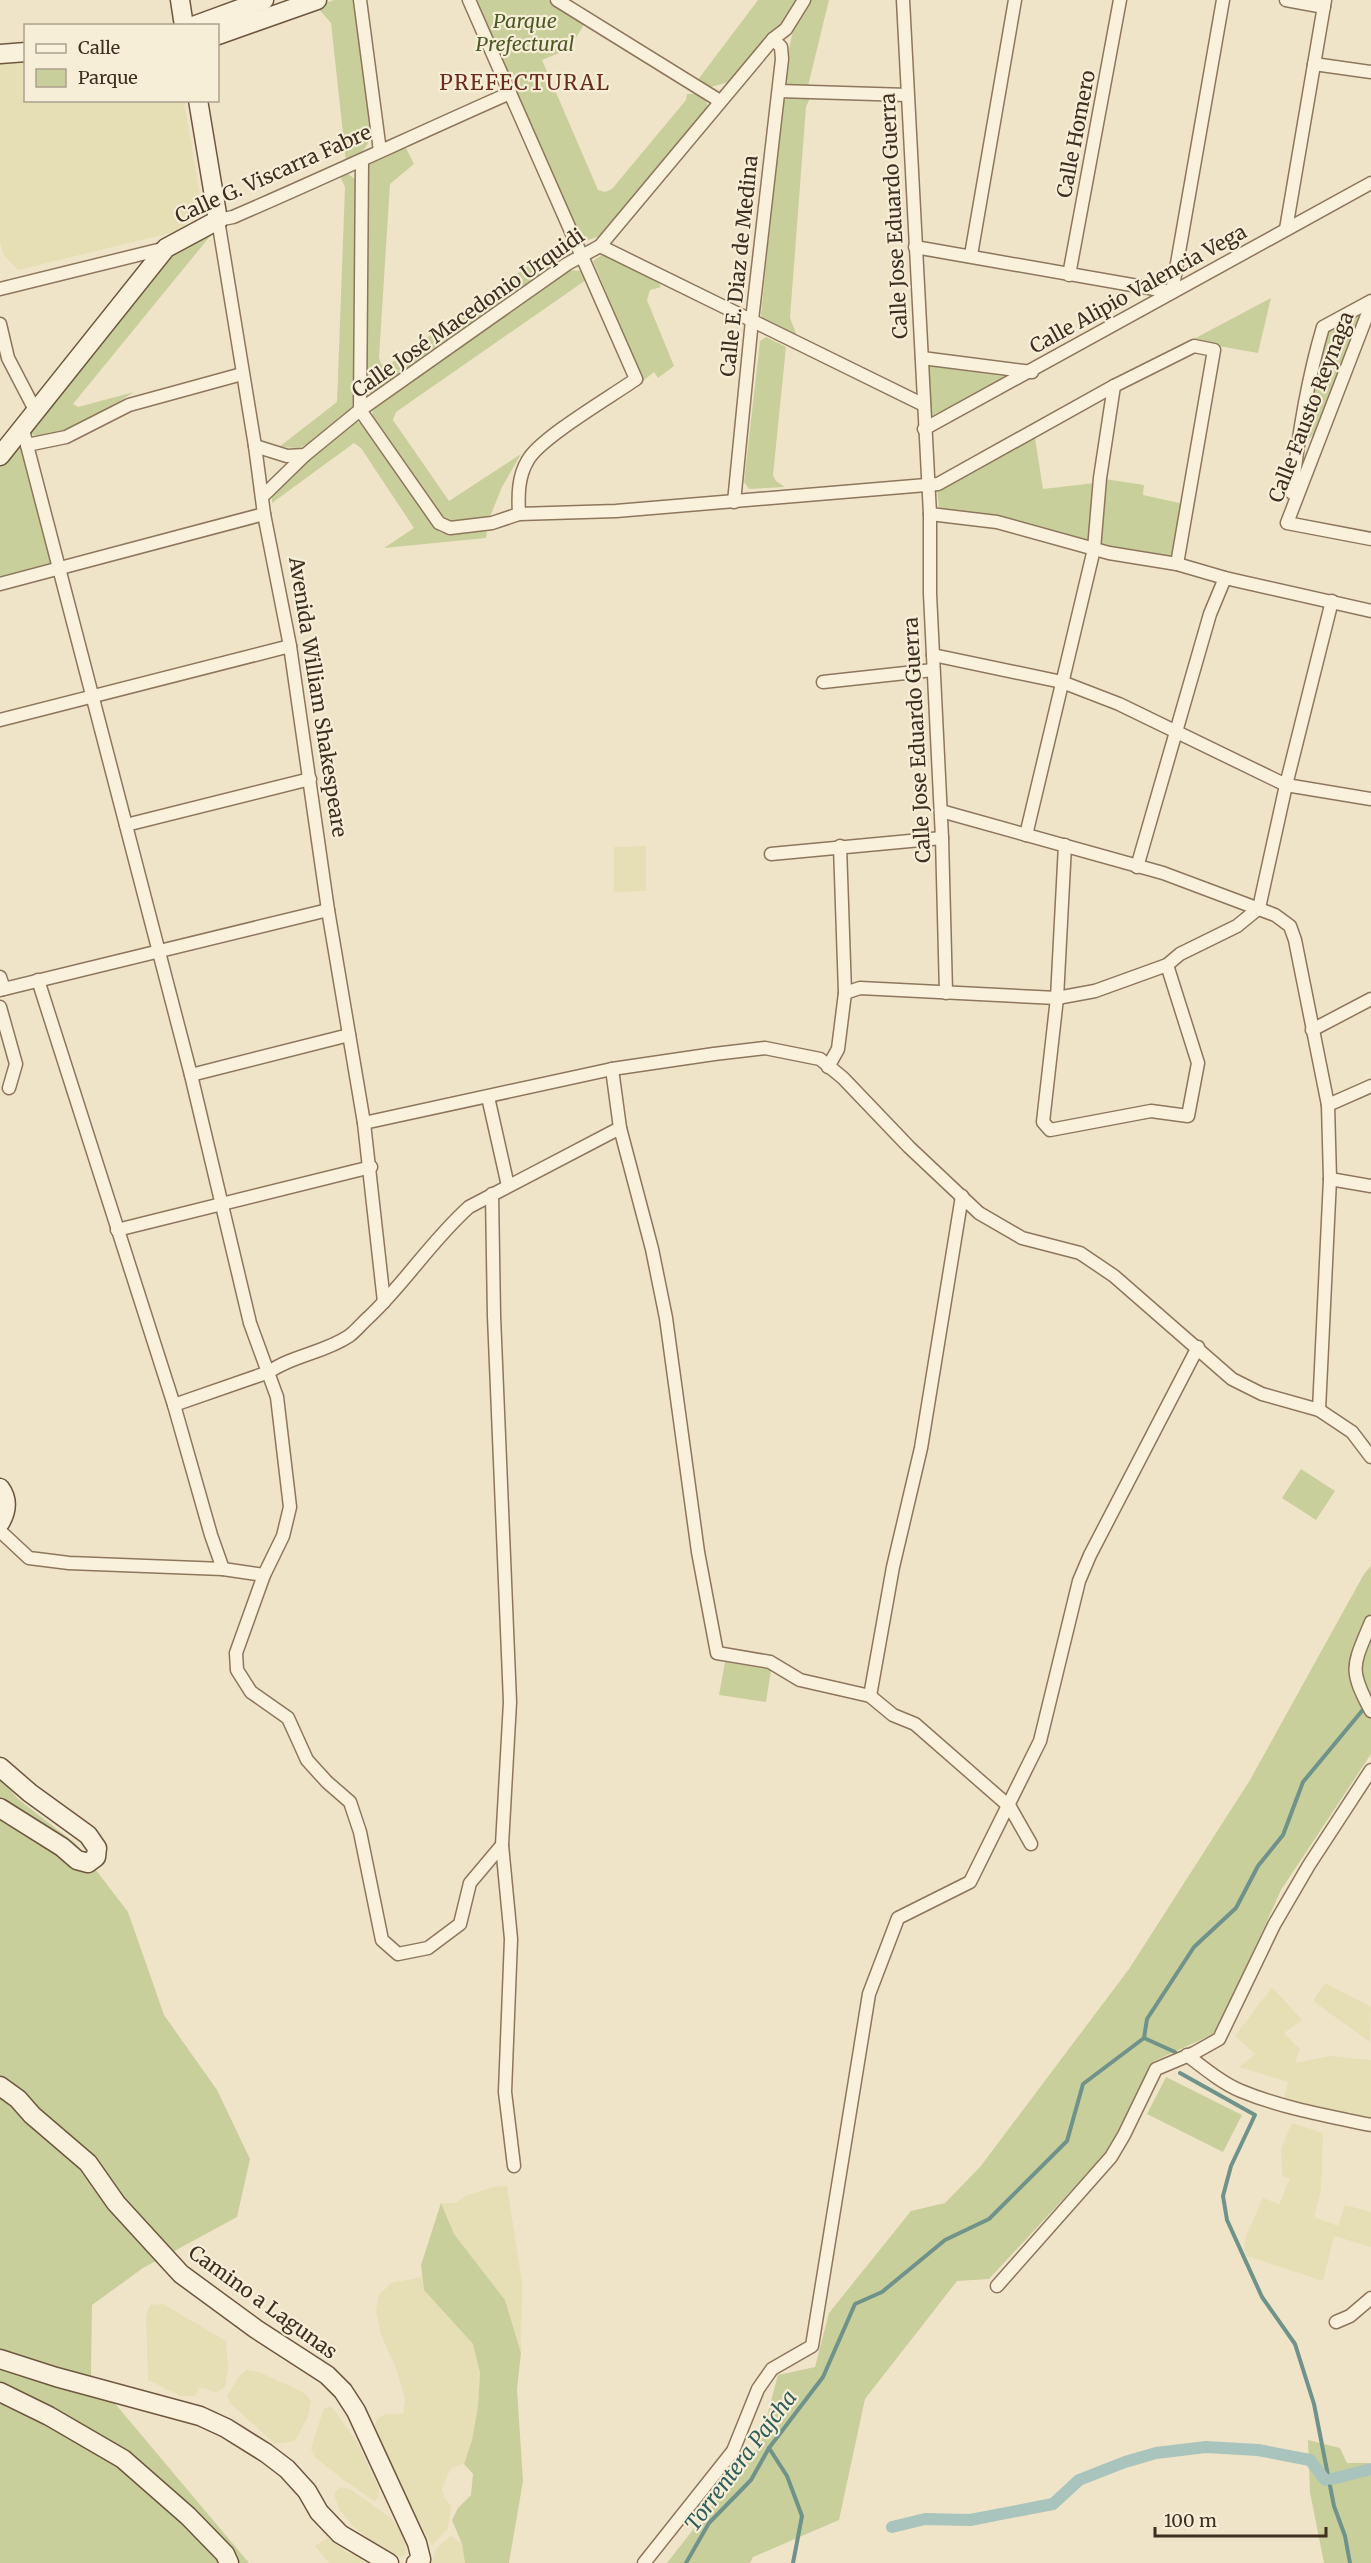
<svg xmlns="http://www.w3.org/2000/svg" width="1371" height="2563" viewBox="0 0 1371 2563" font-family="Merriweather,serif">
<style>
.farmland{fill:#e6deb5}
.green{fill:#c9cf9b}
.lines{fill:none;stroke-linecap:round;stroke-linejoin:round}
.stream{stroke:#6f938a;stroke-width:4}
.canal{stroke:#a9c4bc;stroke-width:12}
.street-casing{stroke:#8d765c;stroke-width:15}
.secondary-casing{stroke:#6f573f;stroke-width:21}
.street{stroke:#faf1dc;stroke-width:12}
.secondary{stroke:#faf1dc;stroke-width:18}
.labels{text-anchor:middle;stroke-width:4.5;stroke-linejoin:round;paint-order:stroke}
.park-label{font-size:20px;font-style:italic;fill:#4d5a26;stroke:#f7eed8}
.street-label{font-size:20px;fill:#3d2e20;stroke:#f7eed8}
.neighbourhood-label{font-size:21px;letter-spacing:1.5px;fill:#6b2e1e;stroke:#f7eed8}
.water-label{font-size:21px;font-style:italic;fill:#2f5d5a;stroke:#f7eed8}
</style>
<rect width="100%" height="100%" fill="#f0e4c8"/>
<!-- farmland -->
<g class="farmland">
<path d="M25 59 26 100 184 101 203 213 174 232 18 270 3 254 0 242V61Z"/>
<path d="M646 846V891L614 892V847Z"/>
<path d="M1325 1983 1371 2007 1370 2042 1313 2001Z"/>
<path d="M1272 1987 1302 2020 1284 2033 1300 2049 1295 2063 1330 2056 1371 2060V2119L1348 2112 1344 2125 1311 2120 1282 2107 1288 2082 1239 2067 1255 2054 1235 2036Z"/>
<path d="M1292 2123 1323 2133 1321 2191 1314 2217 1338 2226 1345 2205 1371 2212V2247L1334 2236 1323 2281 1247 2256 1244 2249 1246 2236 1263 2198 1279 2204 1290 2179 1282 2176 1281 2148Z"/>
<path d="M507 2186 522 2282 521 2353 505 2300 454 2234 441 2203H455L468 2195 493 2187Z"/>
<path d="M422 2277 424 2290 473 2344 480 2373 478 2407 472 2440 464 2464 451 2468 442 2488 445 2499 451 2506 448 2528 432 2546 397 2479 374 2428 377 2419 385 2414H403L405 2400 396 2368 381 2335 376 2312 378 2296 391 2283Z"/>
<path d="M163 2304 226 2341 228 2368 225 2387 216 2393 200 2387 195 2396H181L148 2380 146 2316 150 2305Z"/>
<path d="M247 2370 259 2372 303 2392 311 2401 308 2416 295 2441 275 2444 231 2404 227 2396 239 2376Z"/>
<path d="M332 2407 357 2442 379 2488V2497L374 2501 345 2481 315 2457 311 2449 324 2408Z"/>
<path d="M340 2487 350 2489 392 2519 405 2537 406 2554 400 2557 380 2548 354 2527 339 2509 334 2494Z"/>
<path d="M451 2536 462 2544 465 2563H431L437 2548Z"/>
<path d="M327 2538 346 2552 357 2555 365 2563H329L315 2546Z"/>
</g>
<!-- green -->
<g class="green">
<path d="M334 0H355L372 133C367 149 361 155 346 161L331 23 316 6Z"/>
<path d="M475 0H548L585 23 569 49 542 60 598 190 605 192 612 189 686 100 687 94H699L707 103 708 111 617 220 600 236 582 242 578 237Z"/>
<path d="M758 0H798L780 27 729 82 711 87 697 81Z"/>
<path d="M809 0H829L808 86H788L783 79 793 30Z"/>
<path d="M789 97 810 98 806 107 790 318 797 336 764 323 761 315 782 102Z"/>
<path d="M405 146 414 164 390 184 379 358 381 364 387 366 569 237 572 247 569 254 373 394 367 391 364 386 367 167 377 159Z"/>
<path d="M348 174 355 179 357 184 354 400 351 410 311 443 299 448 279 447 337 402 345 187 340 176Z"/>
<path d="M206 234 211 235 73 404 78 407 134 392C112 405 58 445 33 435L30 429 162 262 183 244Z"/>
<path d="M603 254 656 278 661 287 650 290 647 300 674 366 658 378 654 372 643 381 593 261Z"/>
<path d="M569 270 582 271 586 280 396 412 393 420 449 501 521 454 502 487 490 517 450 523 435 508 373 418 372 409Z"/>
<path d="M1271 298 1258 353 1190 341Z"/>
<path d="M1356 312 1360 318 1316 432 1309 439 1305 438 1320 347 1329 329Z"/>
<path d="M766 337 786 347 773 475 776 481 785 487 749 489 744 482 760 341Z"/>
<path d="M929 366 1009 377 931 416Z"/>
<path d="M353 421 364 424 439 532 447 534 487 531 486 538 384 548 414 528 361 448 354 443 272 503V496L276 490Z"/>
<path d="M1035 438 1043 489 1095 483 1090 540 1006 519 939 509 937 489Z"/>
<path d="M25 446 51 565 0 577V468L15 449Z"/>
<path d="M1105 479 1144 485 1143 495 1184 504 1175 559 1098 544Z"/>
<path d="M1301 1469 1335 1491 1316 1520 1282 1498Z"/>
<path d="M1371 1566V1754L1281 1890 1216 2033 1154 2061 1108 2151 989 2279 957 2281 865 2399 839 2520 753 2557 750 2563H667L759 2445 778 2375 815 2367 829 2313 911 2211 945 2203 980 2167 1129 1969 1250 1780 1364 1574Z"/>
<path d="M725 1662 771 1670 766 1702 719 1695Z"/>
<path d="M0 1778 18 1799 76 1844 128 1912 164 2015 217 2090 250 2159 237 2217 143 2268 92 2305 91 2375 249 2563H0Z"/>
<path d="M1166 2077 1242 2115 1223 2152 1147 2114Z"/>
<path d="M441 2203 454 2234 505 2300 521 2353 517 2389 523 2481 509 2563H465L462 2544 452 2520 458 2508 471 2495 473 2474 464 2464 472 2440 478 2407 480 2373 473 2344 424 2290 421 2265Z"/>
<path d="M1308 2440 1340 2448 1347 2463H1367L1371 2466V2563H1324L1310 2492Z"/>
</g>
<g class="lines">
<!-- stream -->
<g class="stream">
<path d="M1144 2038 1175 2052"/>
<path d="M1180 2073 1255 2115 1231 2166 1223 2196 1227 2220 1262 2297 1295 2344 1314 2404 1334 2506 1345 2536 1350 2563"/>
<path d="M769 2448 787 2476 802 2516 793 2563"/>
<path d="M686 2563 709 2523 751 2480 769 2448 823 2377 855 2304 882 2292 945 2240 989 2219 1067 2141 1083 2084 1144 2038 1147 2019 1194 1947 1236 1908 1258 1866 1283 1835 1303 1782 1366 1706"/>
</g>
<!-- canal -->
<g class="canal">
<path d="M1332 2479 1371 2469"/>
<path d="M892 2527 925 2519 970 2520 1053 2504 1079 2480 1125 2462 1156 2453 1206 2447 1258 2450 1310 2460 1325 2480"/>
</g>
<defs>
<g id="street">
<path d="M360 0 380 151"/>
<path d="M469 0 636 379C612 396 540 438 528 460 518 476 518 495 519 514"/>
<path d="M557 0 720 101"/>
<path d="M903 0 930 514V594L942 838 946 993"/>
<path d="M1286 0 1324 7"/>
<path d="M1314 64 1371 72"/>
<path d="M779 91 907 95"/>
<path d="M1286 229 1325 0"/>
<path d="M600 246 924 405"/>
<path d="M915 247 1172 292"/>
<path d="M971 255 1015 0"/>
<path d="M1069 275 1120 0"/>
<path d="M0 289 166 248"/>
<path d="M1172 292 1223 0"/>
<path d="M1371 305 1287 523 1371 539"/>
<path d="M0 324 8 358 35 410"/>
<path d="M922 358 1032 372"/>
<path d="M360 410 439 523 450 528 492 523 519 514 616 511 938 484 1114 386 1194 346 1214 350 1177 564"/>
<path d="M360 410 362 162"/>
<path d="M22 426 191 1075 250 1323 277 1397 290 1507 283 1536 264 1575 236 1653 237 1670 251 1692 288 1718 307 1760 327 1782 350 1802 360 1832 382 1940 398 1954 428 1948 460 1924 470 1883 502 1845"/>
<path d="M924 429 1371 183"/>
<path d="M27 445 66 437 129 405 242 374"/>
<path d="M255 446 287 456 305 455"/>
<path d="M1292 493C1298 437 1307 381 1323 327L1371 301"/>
<path d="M263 496 305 455 360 410 567 264 600 246 773 39 786 29 804 0"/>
<path d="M734 502 752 320 782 59 781 47 773 39"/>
<path d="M930 514 997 522 1109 553 1177 564 1225 578 1371 611"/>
<path d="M0 584 264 514"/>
<path d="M933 655 1062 682 1119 704 1286 785 1371 799"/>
<path d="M823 682 933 670"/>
<path d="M0 720 290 646"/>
<path d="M941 811 1163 873 1275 915 1290 926 1295 940 1328 1105 1330 1179 1319 1410"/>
<path d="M126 825 310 779"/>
<path d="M1026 835 1094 549 1100 478 1114 386"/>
<path d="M1065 845 1057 998 1043 1122 1050 1130 1151 1111 1188 1116 1198 1063 1167 965"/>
<path d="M771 854 942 838"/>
<path d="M1137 867 1210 614 1225 578"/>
<path d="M0 977 4 989"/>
<path d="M38 980 174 1405 211 1535 223 1569"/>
<path d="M0 990 328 910"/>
<path d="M845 993 860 988 1057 998 1095 991 1167 965 1180 954 1237 926 1259 908 1286 785 1332 601"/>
<path d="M0 1007 16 1064 9 1088"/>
<path d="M1312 1030 1371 999"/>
<path d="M828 1067 838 1049 845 993 840 846"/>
<path d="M612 1069 620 1128 652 1249 666 1318 698 1552 717 1653 770 1662 800 1680 870 1696 893 1715 915 1724 1010 1807 1031 1844"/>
<path d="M191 1075 349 1035"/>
<path d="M488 1097 508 1186"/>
<path d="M1328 1105 1371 1086"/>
<path d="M364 1123 612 1069 714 1054 765 1048 820 1059 843 1078 909 1147 979 1213 1022 1238 1080 1253 1114 1276 1232 1379 1262 1394 1319 1410 1352 1432 1371 1457"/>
<path d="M1330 1179 1371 1186"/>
<path d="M492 1194 494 1316 510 1702 502 1845 511 1939 505 2092 514 2166"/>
<path d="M117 1230 371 1167"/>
<path d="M384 1302 364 1123 328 910 290 646 264 514 255 446 218 220 233 217C326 177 417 134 510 93"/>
<path d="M174 1405 269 1372C293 1355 324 1353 349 1336 356 1331 362 1323 369 1317 405 1283 432 1240 469 1207L620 1128"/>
<path d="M0 1531 29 1558 69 1563 223 1569 264 1575"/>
<path d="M1371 1622C1353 1666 1348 1668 1371 1711"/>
<path d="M870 1696 893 1567 921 1448 962 1196"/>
<path d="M1187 2055C1204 2068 1222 2083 1241 2091 1282 2108 1328 2116 1371 2125"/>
<path d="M997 2286 1111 2157 1124 2135 1156 2069 1194 2053 1219 2039 1274 1925 1309 1865 1371 1770"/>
<path d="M1336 2322 1350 2316 1371 2298"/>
<path d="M644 2563 733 2451 758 2389 772 2369 812 2346 869 1994 898 1918 970 1882 1040 1741 1079 1581 1090 1555 1198 1347"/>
</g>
<g id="secondary">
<path d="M180 0 184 26"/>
<path d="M193 26 264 0"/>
<path d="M218 35 317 0"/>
<path d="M0 54 26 52"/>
<path d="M0 456 166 248 218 220 198 100"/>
<path d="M0 1488C8 1499 7 1511 0 1523"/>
<path d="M0 1767 30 1793 88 1835 97 1848 96 1857 88 1863 77 1860 62 1847 0 1808"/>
<path d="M0 2086 18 2099 32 2115 88 2163 116 2203 181 2274 256 2329 327 2375 343 2391 356 2411 417 2543 421 2559 416 2563"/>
<path d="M0 2359 56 2377 200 2416 226 2428 266 2453 287 2469 307 2491 319 2512 340 2534 389 2563"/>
<path d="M0 2392 49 2416 123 2459 188 2516 225 2554 229 2563"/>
</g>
</defs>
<!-- street casing -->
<use href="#street" class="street-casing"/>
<!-- secondary casing -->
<use href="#secondary" class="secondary-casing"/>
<!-- street -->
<use href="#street" class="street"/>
<!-- secondary -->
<use href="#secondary" class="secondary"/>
</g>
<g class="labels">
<!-- park labels -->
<g class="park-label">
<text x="525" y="28">Parque<tspan x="525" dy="23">Prefectural</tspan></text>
</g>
<!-- street labels -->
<g class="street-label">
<text transform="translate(1076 134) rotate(-79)" y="7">Calle Homero</text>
<text transform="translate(273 174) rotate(-24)" y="7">Calle G. Viscarra Fabre</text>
<text transform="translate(894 216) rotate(-93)" y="7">Calle Jose Eduardo Guerra</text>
<text transform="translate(739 266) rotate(-84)" y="7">Calle E. Diaz de Medina</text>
<text transform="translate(1138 289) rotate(-29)" y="7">Calle Alipio Valencia Vega</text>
<text transform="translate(468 313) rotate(-35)" y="7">Calle José Macedonio Urquidi</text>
<text transform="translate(1311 407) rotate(-69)" y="7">Calle Fausto Reynaga</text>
<text transform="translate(318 697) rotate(81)" y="7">Avenida William Shakespeare</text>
<text transform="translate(917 740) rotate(-93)" y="7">Calle Jose Eduardo Guerra</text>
<text transform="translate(263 2302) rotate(36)" y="7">Camino a Lagunas</text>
</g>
<!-- neighbourhood labels -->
<g class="neighbourhood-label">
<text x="525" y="90">PREFECTURAL</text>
</g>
<!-- water labels -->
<g class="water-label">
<text transform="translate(741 2461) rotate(-53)" y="7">Torrentera Pajcha</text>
</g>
</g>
<!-- legend -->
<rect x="24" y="24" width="195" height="78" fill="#f7eed8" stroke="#ada18e" stroke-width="1.5"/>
<rect x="36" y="44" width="30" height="9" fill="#faf1dc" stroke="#ada18e" stroke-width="1.5"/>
<text x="78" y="54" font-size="18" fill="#3d2e20">Calle</text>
<rect x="36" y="69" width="30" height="18" fill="#c9cf9b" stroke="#ada18e" stroke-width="1.5"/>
<text x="78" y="84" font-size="18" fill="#3d2e20">Parque</text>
<!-- scale -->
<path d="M1155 2527v9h171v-9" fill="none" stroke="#3d2e20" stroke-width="3"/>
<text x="1164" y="2527" font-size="18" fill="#3d2e20" stroke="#f7eed8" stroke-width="4.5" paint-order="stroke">100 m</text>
</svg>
